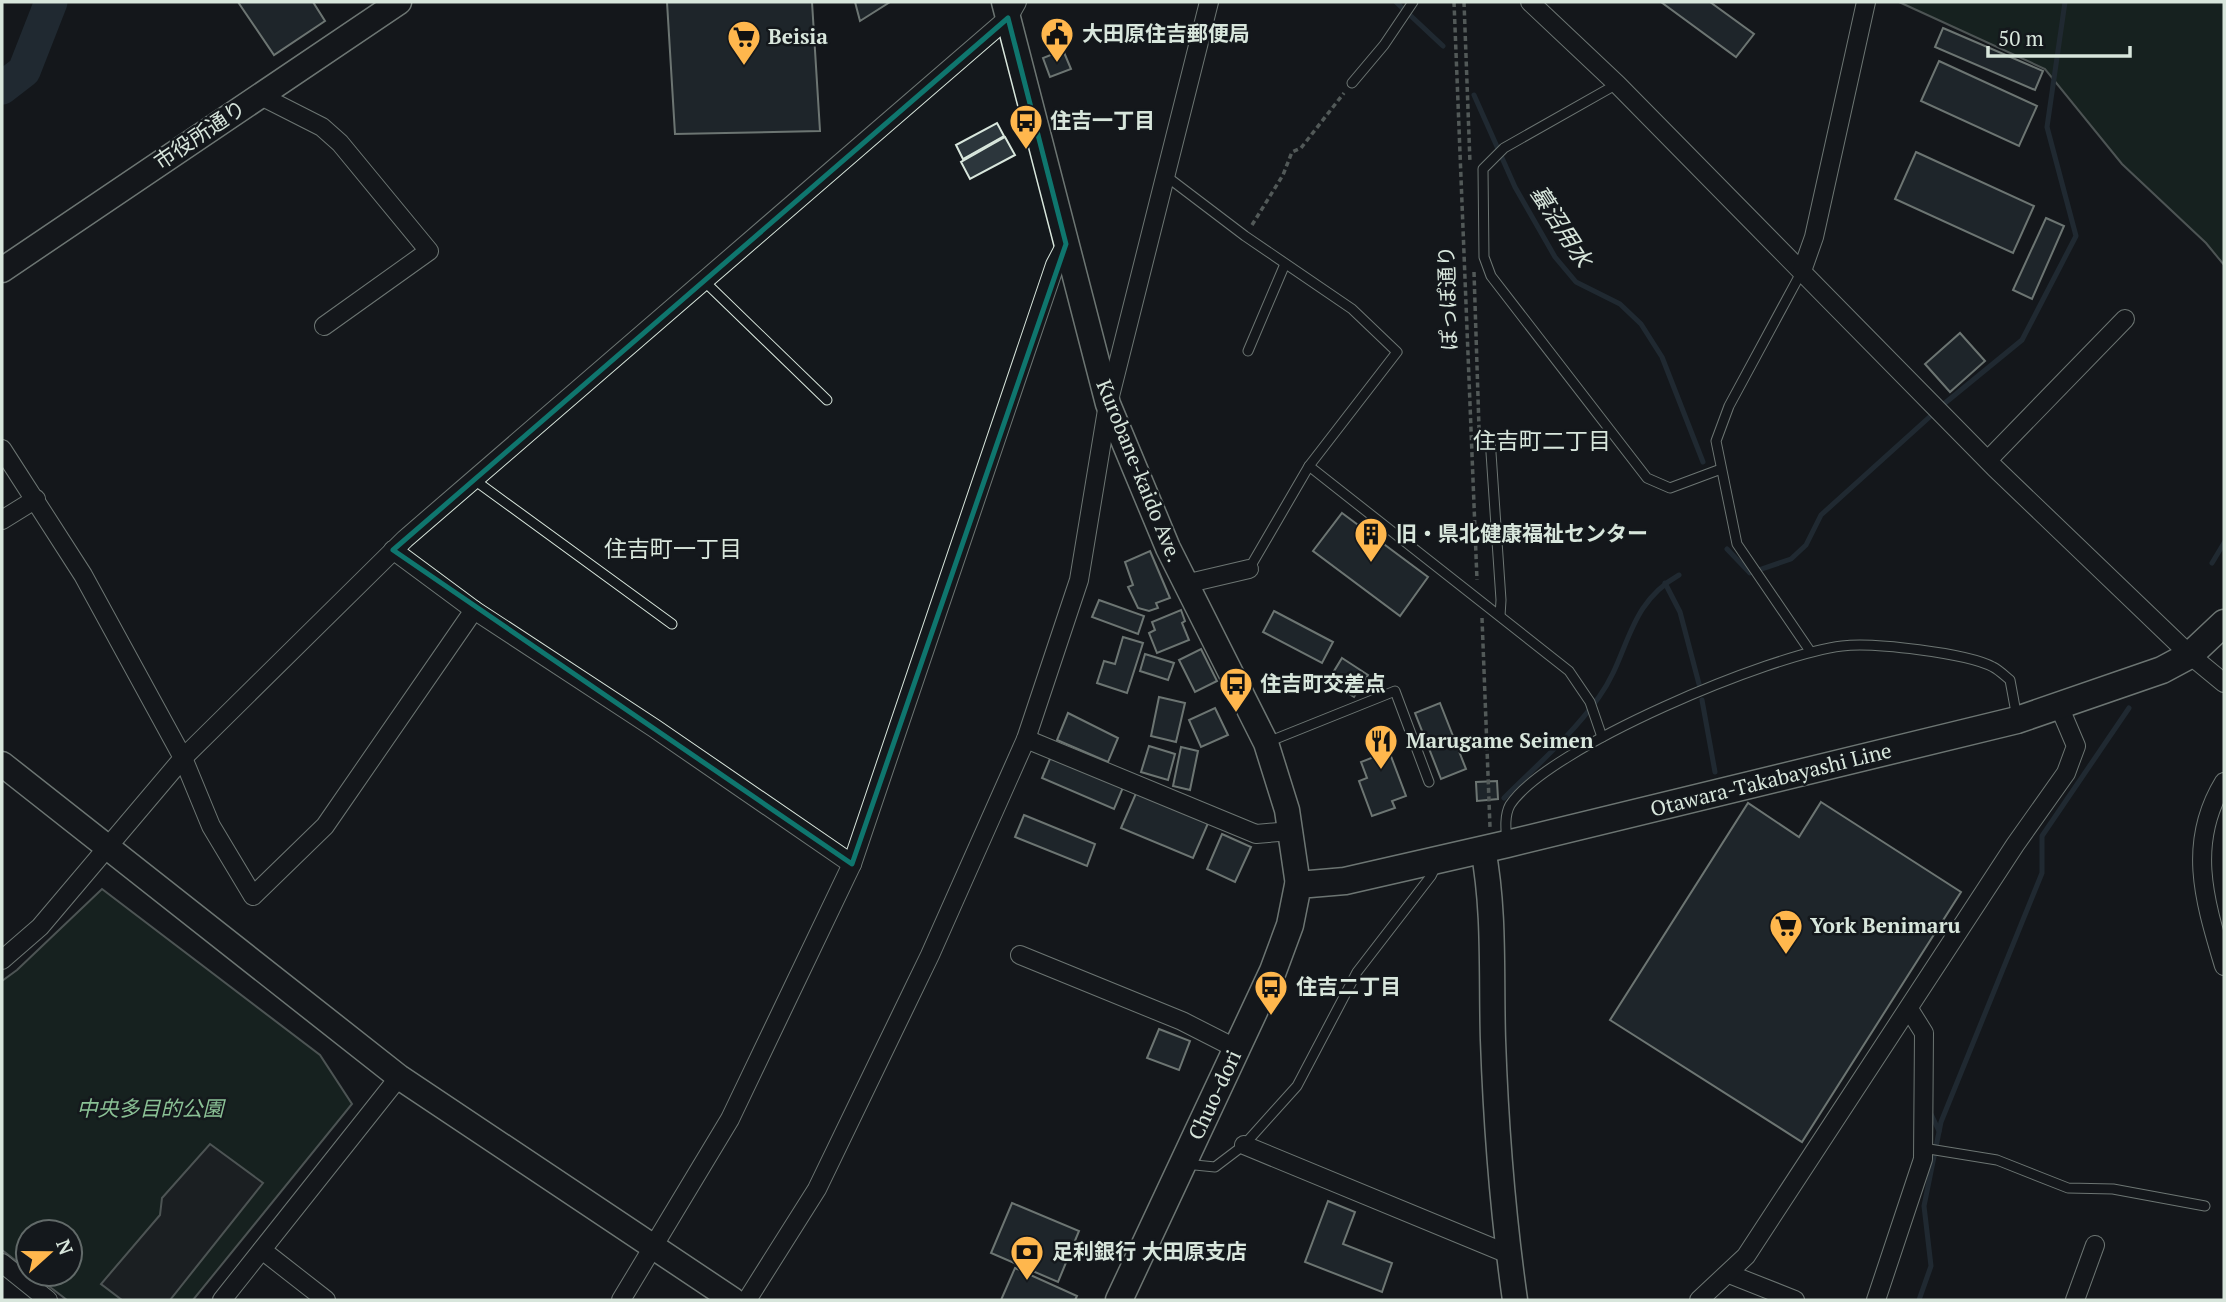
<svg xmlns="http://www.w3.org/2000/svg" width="2226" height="1302" viewBox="0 0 2226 1302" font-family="'PT Serif','Noto Sans JP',serif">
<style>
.green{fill:#1a2d24;stroke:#939e99;stroke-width:2}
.parking{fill:#24282b;stroke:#939e99;stroke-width:2}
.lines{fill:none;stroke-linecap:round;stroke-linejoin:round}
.stream{stroke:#2f3f4d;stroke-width:5}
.river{stroke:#2f3f4d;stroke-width:33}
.building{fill:#2c363c;stroke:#d8e6dc;stroke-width:2}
.lane-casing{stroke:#d8e6dc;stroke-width:11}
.street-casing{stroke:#d8e6dc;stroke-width:20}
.secondary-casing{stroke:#d8e6dc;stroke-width:27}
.primary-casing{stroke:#d8e6dc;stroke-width:29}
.path{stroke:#9da8a2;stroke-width:3.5;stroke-dasharray:5 3.5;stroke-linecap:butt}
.lane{stroke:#14181c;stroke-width:9}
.street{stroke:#14181c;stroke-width:18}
.secondary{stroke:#14181c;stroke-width:24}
.primary{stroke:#14181c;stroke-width:26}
.marked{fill:none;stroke:#0f766e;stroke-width:5;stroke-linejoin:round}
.labels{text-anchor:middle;stroke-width:5;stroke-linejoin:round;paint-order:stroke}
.poi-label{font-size:21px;font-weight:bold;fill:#d8e6dc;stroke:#14181c;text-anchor:start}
.street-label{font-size:21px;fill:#d8e6dc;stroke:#14181c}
.park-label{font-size:21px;font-style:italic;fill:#8ac095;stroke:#14181c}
.water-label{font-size:23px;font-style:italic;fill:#d8e6dc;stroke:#14181c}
.neighbourhood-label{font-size:23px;fill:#d8e6dc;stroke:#14181c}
</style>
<rect width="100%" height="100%" fill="#14181c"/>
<!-- green -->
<g class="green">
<path d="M1899 2H2224V265L2206 243 2122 164 2045 69Z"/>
<path d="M102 889 320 1055 352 1104 193 1300H67L33 1274H70V1232H28V1270L2 1250V981L17 970Z"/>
</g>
<!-- parking -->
<path class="parking" d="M210 1144 263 1183 170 1300H122L101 1284 160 1215 162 1198Z"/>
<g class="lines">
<!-- stream -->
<g class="stream">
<path d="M1396 2 1443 46"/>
<path d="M1474 95 1515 187 1555 257 1576 282 1620 304 1641 324 1662 357 1703 462"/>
<path d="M1727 549 1750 573 1791 559 1806 545 1821 515 1945 403 2022 340 2076 236 2047 127 2065 2"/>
<path d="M2212 563 2224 543"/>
<path d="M1665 583 1680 612 1699 684"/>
<path d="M1702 700 1715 772"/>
<path d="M1504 798C1536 766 1572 735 1599 697 1630 654 1626 605 1679 575"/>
<path d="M1930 1112 1939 1131"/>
<path d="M1919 1300 1931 1266 1924 1206 1941 1122 2042 873V836L2129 708"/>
</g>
<!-- river -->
<path class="river" d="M2 88 24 71 51 2"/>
</g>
<!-- building -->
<g class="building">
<path d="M238 2H313L325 21 274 55Z"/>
<path d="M667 2H812L820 131 675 134Z"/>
<path d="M855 2H890L860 21Z"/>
<path d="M1661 2H1710L1754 34 1736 57Z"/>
<path d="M1943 28 2043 71 2035 90 1935 47Z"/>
<path d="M1063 50 1071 69 1050 77 1043 58Z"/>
<path d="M1939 61 2037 106 2019 146 1921 101Z"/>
<path d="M997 123 1004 136 963 159 956 145Z"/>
<path d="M1005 137 1015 155 970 179 961 162Z"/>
<path d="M1916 152 2034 206 2013 253 1895 199Z"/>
<path d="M2046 218 2064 226 2032 299 2013 290Z"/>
<path d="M1960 333 1985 361 1950 392 1925 364Z"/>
<path d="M1342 513 1428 577 1400 616 1313 551Z"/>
<path d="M1150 551 1170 598 1156 603 1158 608 1149 611 1138 608 1128 587 1133 585 1125 562Z"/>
<path d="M1099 600 1144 616 1138 634 1092 617Z"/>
<path d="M1181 610 1185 621 1182 623 1189 640 1157 653 1149 633 1155 630 1152 622Z"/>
<path d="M1274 611 1333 642 1322 663 1263 632Z"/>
<path d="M1123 637 1143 643 1127 693 1097 683 1104 661 1115 664Z"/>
<path d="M1201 649 1217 681 1195 692 1179 660Z"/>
<path d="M1145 654 1174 663 1168 680 1140 671Z"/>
<path d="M1342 658 1368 675 1354 697 1328 681Z"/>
<path d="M1159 697 1185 703 1176 742 1151 736Z"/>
<path d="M1440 703 1466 769 1441 779 1415 713Z"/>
<path d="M1215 708 1228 735 1201 747 1189 720Z"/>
<path d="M1068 713 1118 738 1108 762 1057 740Z"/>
<path d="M1149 746 1175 754 1168 780 1141 772Z"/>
<path d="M1181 747 1198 751 1190 790 1173 786Z"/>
<path d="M1389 751 1406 796 1392 801 1395 808 1372 816 1359 781 1367 778 1361 762Z"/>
<path d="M1052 754 1124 785 1114 809 1042 778Z"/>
<path d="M1497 781 1498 799 1477 801 1476 782Z"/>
<path d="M1137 791 1209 821 1193 858 1121 828Z"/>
<path d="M1821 802 1961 892 1802 1142 1610 1020 1748 803 1799 837Z"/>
<path d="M1024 815 1095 844 1087 866 1015 837Z"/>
<path d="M1222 834 1251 847 1235 882 1207 869Z"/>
<path d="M1159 1029 1190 1041 1179 1070 1147 1058Z"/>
<path d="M1328 1201 1355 1212 1343 1244 1392 1263 1382 1292 1305 1262Z"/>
<path d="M1012 1203 1079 1231 1058 1282 991 1253Z"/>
<path d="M1015 1268 1077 1296 1075 1300H1001Z"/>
</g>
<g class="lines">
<defs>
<g id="lane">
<path d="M1352 83 1384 45 1413 2"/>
<path d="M1617 84 1504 148 1483 169 1484 257 1491 276 1647 478 1670 488 1721 469"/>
<path d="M1166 176 1245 236 1352 309 1397 352 1309 466 1249 569"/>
<path d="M1802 271 1729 406 1716 441 1737 544 1810 651"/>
<path d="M703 280 827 400"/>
<path d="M1248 351 1285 264"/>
<path d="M1490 438 1501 600 1500 616"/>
<path d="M1309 466 1569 671 1590 702 1602 737"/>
<path d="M473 479 672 624"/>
<path d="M1268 742 1395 691 1429 782"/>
<path d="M1507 842C1506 831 1504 816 1510 805 1548 747 1772 654 1842 646 1872 642 1967 653 1993 667 1999 670 2005 676 2010 680L2017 718"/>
<path d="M1923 1148 1997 1160 2068 1188 2113 1189 2205 1206"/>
<path d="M1185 1164 1215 1167 1244 1145 1297 1086 1357 972 1431 876 1437 864"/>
</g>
<g id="street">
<path d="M1530 2 1617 84 1995 468 2190 655 2224 683"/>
<path d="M259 95 322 127 340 143 429 251 324 326"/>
<path d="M1802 271 1814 237 1866 2"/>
<path d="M2 449 83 575 183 758 211 826 253 896 325 826 474 610"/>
<path d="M1988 460 2125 319"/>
<path d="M2 520 36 499"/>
<path d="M393 550 474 610 654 728 852 864"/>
<path d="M1185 584 1249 569"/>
<path d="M1026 739 1256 834 1291 831"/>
<path d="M2224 782C2186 844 2205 902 2224 966"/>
<path d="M1020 955 1182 1021 1237 1049"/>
<path d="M2 960 40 927 183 758 405 539 1008 18 1017 2"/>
<path d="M1244 1145 1508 1254"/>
<path d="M262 1250 326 1300"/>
<path d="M2 1263 48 1300"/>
<path d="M1729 1274 1795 1300"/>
<path d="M222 1300 399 1077"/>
<path d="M621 1300 730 1119 852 864 1055 265 1066 244"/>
<path d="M747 1300 817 1189 930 955 1026 739 1079 580 1108 404 1209 2"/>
<path d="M1699 1300 1746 1256 2015 845 2066 773 2076 746 2059 706"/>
<path d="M1876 1300 1923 1159 1924 1033 1909 1009"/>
<path d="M2075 1300 2095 1245"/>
</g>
<g id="secondary">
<path d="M1004 2 1108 404 1168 548 1266 743 1287 810 1298 885"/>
<path d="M2 270 399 2"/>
<path d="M2 764 399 1077 733 1300"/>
<path d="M1483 849C1495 912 1491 976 1493 1040 1496 1127 1503 1215 1515 1300"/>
</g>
<path id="primary" d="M1119 1300 1273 971 1290 925 1298 885 1345 881 1507 844 2017 720 2162 670 2190 655 2224 623"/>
</defs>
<!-- lane casing -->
<use href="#lane" class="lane-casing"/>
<!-- street casing -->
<use href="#street" class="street-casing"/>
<!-- secondary casing -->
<use href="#secondary" class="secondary-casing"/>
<!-- primary casing -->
<use href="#primary" class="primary-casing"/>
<!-- path -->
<g class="path">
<path d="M1454 2 1477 580"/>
<path d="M1464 2 1470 163"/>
<path d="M1252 225 1283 175 1292 152 1301 148 1344 93"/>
<path d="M1474 272 1479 428"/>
<path d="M1482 618 1490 827"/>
</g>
<!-- lane -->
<use href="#lane" class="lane"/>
<!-- street -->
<use href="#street" class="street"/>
<!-- secondary -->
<use href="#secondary" class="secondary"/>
<!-- primary -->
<use href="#primary" class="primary"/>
</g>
<!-- marked area -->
<path d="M0 0H2226V1302H0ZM1008 18 1066 244 852 864 393 550Z" fill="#14181c" fill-opacity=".55" fill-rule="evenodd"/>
<path class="marked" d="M1008 18 1066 244 852 864 393 550Z"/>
<!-- icons -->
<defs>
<symbol id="civic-pin" viewBox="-11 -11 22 30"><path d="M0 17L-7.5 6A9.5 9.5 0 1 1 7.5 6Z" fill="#ffb74d" stroke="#14181c"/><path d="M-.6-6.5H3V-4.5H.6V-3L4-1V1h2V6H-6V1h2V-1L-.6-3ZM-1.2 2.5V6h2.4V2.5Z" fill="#111"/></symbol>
<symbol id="supermarket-pin" viewBox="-11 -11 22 30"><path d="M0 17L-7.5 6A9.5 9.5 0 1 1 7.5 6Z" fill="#ffb74d" stroke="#14181c"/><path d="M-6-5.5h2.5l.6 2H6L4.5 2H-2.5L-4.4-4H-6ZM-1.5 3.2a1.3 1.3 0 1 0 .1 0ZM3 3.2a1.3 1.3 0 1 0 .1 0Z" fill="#111"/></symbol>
<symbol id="bus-pin" viewBox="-11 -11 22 30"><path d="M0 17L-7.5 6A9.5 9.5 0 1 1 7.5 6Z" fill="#ffb74d" stroke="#14181c"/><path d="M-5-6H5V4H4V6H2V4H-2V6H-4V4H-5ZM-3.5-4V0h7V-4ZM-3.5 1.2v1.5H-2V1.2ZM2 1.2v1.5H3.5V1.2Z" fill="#111"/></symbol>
<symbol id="building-pin" viewBox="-11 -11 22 30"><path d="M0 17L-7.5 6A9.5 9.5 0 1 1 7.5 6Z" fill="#ffb74d" stroke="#14181c"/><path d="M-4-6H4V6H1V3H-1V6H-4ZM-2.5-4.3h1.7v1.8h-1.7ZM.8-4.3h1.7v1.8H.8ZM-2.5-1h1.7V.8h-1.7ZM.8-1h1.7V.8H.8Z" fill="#111"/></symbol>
<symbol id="restaurant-pin" viewBox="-11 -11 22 30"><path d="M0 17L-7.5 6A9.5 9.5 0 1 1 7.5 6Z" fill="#ffb74d" stroke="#14181c"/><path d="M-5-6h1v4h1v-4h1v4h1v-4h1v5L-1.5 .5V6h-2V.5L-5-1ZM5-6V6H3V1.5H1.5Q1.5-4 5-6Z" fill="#111"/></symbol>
<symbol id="bank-pin" viewBox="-11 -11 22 30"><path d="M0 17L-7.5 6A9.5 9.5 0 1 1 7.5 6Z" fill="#ffb74d" stroke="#14181c"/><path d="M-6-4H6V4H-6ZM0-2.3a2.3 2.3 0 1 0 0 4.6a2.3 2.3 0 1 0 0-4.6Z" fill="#111"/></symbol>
</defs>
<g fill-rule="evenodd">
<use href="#civic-pin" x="1038" y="15" width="38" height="52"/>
<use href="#supermarket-pin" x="725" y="18" width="38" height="52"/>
<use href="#bus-pin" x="1007" y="102" width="38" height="52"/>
<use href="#building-pin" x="1352" y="515" width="38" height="52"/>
<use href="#bus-pin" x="1217" y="665" width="38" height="52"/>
<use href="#restaurant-pin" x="1362" y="722" width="38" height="52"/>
<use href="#supermarket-pin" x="1767" y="907" width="38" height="52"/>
<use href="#bus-pin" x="1252" y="968" width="38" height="52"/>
<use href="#bank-pin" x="1008" y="1233" width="38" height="52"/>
</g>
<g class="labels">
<!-- poi labels -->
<g class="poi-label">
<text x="1082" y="41">大田原住吉郵便局</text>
<text x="768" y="44">Beisia</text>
<text x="1050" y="128">住吉一丁目</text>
<text x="1396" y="541">旧・県北健康福祉センター</text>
<text x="1260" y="691">住吉町交差点</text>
<text x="1406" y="748">Marugame Seimen</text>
<text x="1810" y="933">York Benimaru</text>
<text x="1296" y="994">住吉二丁目</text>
<text x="1052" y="1259">足利銀行 大田原支店</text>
</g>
<!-- street labels -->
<g class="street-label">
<text transform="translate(200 135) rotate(-34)" y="7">市役所通り</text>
<text transform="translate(1448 298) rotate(-92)" y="7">ぽっぽ通り</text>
<text transform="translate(1139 471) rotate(68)" y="7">Kurobane-kaido Ave.</text>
<text transform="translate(1771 780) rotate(-14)" y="7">Otawara-Takabayashi Line</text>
<text transform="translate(1215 1095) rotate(-65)" y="7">Chuo-dori</text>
</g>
<!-- park labels -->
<g class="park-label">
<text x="150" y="1116">中央多目的公園</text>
</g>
<!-- water labels -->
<g class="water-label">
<text transform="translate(1561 226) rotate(57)" y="8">蟇沼用水</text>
</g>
<!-- neighbourhood labels -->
<g class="neighbourhood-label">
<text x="1542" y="449">住吉町二丁目</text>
<text x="673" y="557">住吉町一丁目</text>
</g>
</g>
<!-- border -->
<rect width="2226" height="1302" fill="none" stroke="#d8e6dc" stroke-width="7"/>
<!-- north arrow -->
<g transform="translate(49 1253) rotate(69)"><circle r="33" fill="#14181c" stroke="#626a69" stroke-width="2"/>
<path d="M0-5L12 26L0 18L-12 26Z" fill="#ffb74d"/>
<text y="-10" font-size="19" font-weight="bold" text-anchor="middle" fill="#d8e6dc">N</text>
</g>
<!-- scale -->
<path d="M1988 46v10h142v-10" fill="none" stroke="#d8e6dc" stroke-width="3.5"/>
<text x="1998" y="46" font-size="21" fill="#d8e6dc" stroke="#14181c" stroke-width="5" paint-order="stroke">50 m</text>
</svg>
